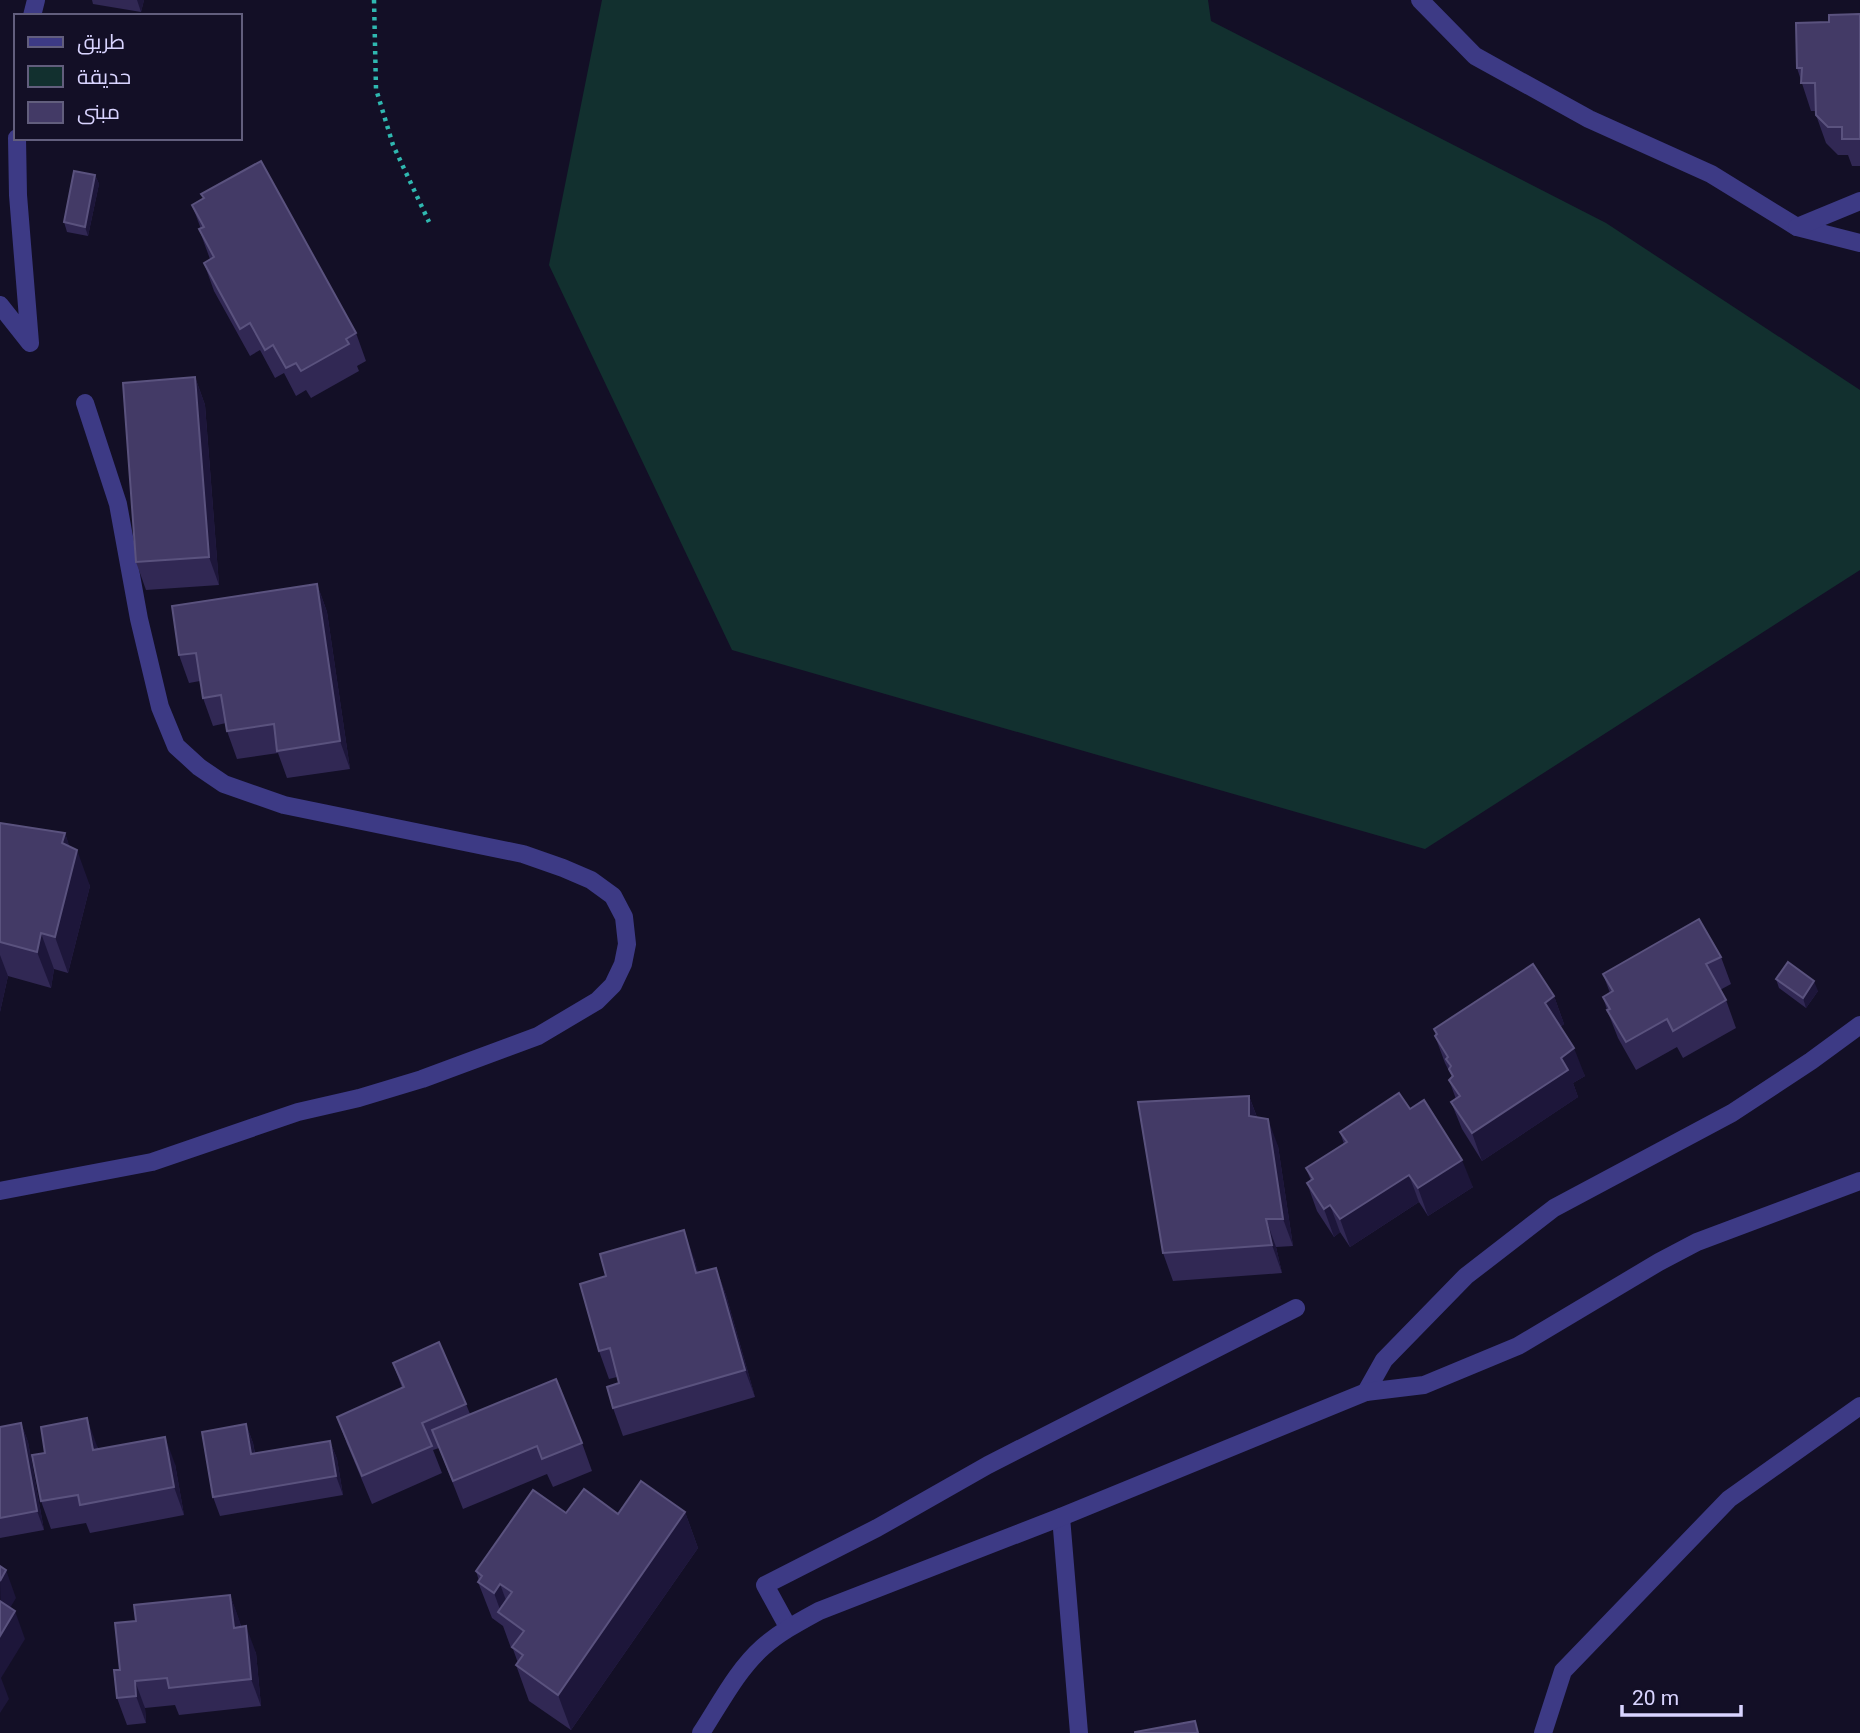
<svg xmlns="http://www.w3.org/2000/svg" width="1860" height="1733" viewBox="0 0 1860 1733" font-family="Roboto,Cairo,sans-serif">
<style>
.green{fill:#12302f}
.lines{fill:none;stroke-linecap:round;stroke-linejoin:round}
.path{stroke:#2fb8b0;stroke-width:4.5;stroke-dasharray:3.5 5;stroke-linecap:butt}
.minor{stroke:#3d3a85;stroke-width:18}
.wall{fill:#312854}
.shaded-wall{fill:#1d163a}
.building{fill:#433a66;stroke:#5a527e;stroke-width:2}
</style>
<rect width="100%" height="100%" fill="#130f26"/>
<!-- green -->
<path class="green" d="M602 0H1208L1211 21 1606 223 1860 390V570L1425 849 732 650 549 265Z"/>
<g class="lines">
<!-- path -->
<path class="path" d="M374 0 376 89 393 145 429 222"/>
<!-- minor -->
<g class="minor">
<path d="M1420 0 1475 56 1589 119 1711 174 1797 227 1860 243"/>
<path d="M32 16 36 0"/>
<path d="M1797 227 1860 201"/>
<path d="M0 305 30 343 18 195 17 138"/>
<path d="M0 1191 152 1162 298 1112 359 1098 422 1079 538 1036 597 1001 613 985 623 964 627 944 624 917 613 896 591 880 563 868 523 854 284 805 224 784 199 767 176 746 160 707 139 619 118 504 85 403"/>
<path d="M1366 1392 1384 1360 1466 1276 1554 1208 1732 1113 1811 1061 1860 1025"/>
<path d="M1061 1517 1079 1733"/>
<path d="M788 1627 765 1585 877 1528 988 1465 1296 1308"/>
<path d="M701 1733C720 1704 737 1670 763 1647 780 1632 799 1622 819 1611L1061 1517 1366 1392 1424 1385 1518 1346 1659 1262 1697 1242 1860 1181"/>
<path d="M1543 1733 1563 1671 1729 1499 1860 1406"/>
</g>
</g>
<!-- wall -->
<g class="wall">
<path d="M92 0H144L141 12 93 4Z"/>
<path d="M1860 14V166H1852L1848 155H1838L1826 143 1816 115V111H1811L1797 68 1829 22Z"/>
<path d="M95 175 99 184 88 236 67 232 64 222Z"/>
<path d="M201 194 356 333 366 361 357 366 359 371 311 398 306 390 296 396 284 373 275 378 260 350 250 356 214 291 204 263 210 259 199 229H201L192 205 203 199Z"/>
<path d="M195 377 205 405 219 585 146 590 136 562Z"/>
<path d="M317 584 327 612 350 769 287 778 278 753 237 759 227 731 226 723 213 726 203 698 200 681 189 683 179 655Z"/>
<path d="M0 823 65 833 69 846 90 886 68 973 54 969 51 988 8 976 0 1012Z"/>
<path d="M1721 957 1731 984 1720 990 1726 1000 1736 1028 1683 1058 1677 1047 1636 1070 1618 1038 1607 1010 1603 997 1610 993 1603 974Z"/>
<path d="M1776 979 1818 991 1806 1008 1779 988Z"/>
<path d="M1554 996 1564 1024 1560 1027 1585 1076 1573 1083 1578 1097 1482 1161 1462 1129 1451 1102 1456 1099 1449 1080 1452 1077 1445 1063 1435 1036 1436 1035 1434 1029Z"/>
<path d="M1249 1096 1257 1117 1278 1146 1293 1246 1276 1247 1282 1273 1173 1281 1163 1253Z"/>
<path d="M1410 1109 1473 1187 1428 1216 1419 1202 1350 1247 1340 1232 1334 1237 1317 1211 1307 1183 1311 1181 1306 1168 1344 1144 1340 1132Z"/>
<path d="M694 1258 698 1273 716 1268 726 1295 755 1397 623 1436 613 1408 619 1383 617 1377 609 1379 599 1351Z"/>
<path d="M393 1363 466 1404 470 1414 582 1443 592 1471 553 1487 547 1474 463 1509 439 1448 433 1450 442 1473 372 1504 347 1444 337 1417 402 1388Z"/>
<path d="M21 1423 28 1442 44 1530 0 1538V1427Z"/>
<path d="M246 1424 253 1443 255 1453 330 1441 337 1459 343 1495 220 1516 213 1497Z"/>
<path d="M97 1446 98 1449 175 1464 184 1515 90 1533 86 1523 51 1529 41 1501Z"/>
<path d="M685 1512 698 1548 571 1730 529 1701 516 1665 518 1663 513 1649 511 1648 503 1626 492 1618 478 1582 479 1581 476 1571 566 1513Z"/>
<path d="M230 1595 241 1626 256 1653 261 1706 179 1715 175 1705 145 1708 146 1723 127 1725 117 1698 120 1670 136 1621Z"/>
</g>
<!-- shaded-wall -->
<g class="shaded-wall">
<path d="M137 0H144L141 12Z"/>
<path d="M95 175 99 184 88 236 85 227Z"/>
<path d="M195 377 205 405 219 585 209 557Z"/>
<path d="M317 584 327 612 350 769 340 741Z"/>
<path d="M65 833 74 860 77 850 90 886 68 973 55 937 62 843Z"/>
<path d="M41 933 54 969 51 988 37 952Z"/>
<path d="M0 955 8 976 0 1012Z"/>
<path d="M1814 981 1818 991 1806 1008 1803 998Z"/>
<path d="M1554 996 1564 1024 1555 1030 1545 1003Z"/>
<path d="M1574 1048 1585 1076 1573 1083 1578 1097 1482 1161 1472 1133 1561 1058Z"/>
<path d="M1249 1096 1259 1123 1249 1116Z"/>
<path d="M1268 1119 1278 1146 1293 1246 1283 1219Z"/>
<path d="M1462 1160 1473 1187 1428 1216 1418 1188Z"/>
<path d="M1409 1175 1419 1202 1350 1247 1340 1219Z"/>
<path d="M1330 1205 1340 1232 1334 1237 1324 1209Z"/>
<path d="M1266 1219 1276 1247 1282 1273 1272 1245Z"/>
<path d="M684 1230 694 1258 707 1301 696 1273Z"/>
<path d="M716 1268 726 1295 755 1397 745 1370Z"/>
<path d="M87 1418 97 1446 103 1478 93 1450Z"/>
<path d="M21 1423 28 1442 44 1530 37 1511Z"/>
<path d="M246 1424 253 1443 258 1473 251 1454Z"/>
<path d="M165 1437 175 1464 184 1515 174 1487Z"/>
<path d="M330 1441 337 1459 343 1495 336 1476Z"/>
<path d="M685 1512 698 1548 571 1730 558 1695Z"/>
<path d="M6 1570 16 1598 1 1623 0 1581Z"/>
<path d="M500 1584 513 1619 502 1615 494 1593Z"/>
<path d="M230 1595 240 1622 244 1655 234 1628Z"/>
<path d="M15 1611 25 1639 1 1678 9 1699 0 1713V1636Z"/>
<path d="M246 1626 256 1653 261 1706 251 1679Z"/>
<path d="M135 1681 145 1708 146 1723 136 1696Z"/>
</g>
<!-- building -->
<g class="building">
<path d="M1860 14V139H1842V127H1828L1816 115 1815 83H1801L1802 68H1797L1796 23 1829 22V15Z"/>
<path d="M261 161 356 333 346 339 349 344 301 371 296 363 286 368 273 345 265 350 250 323 240 329 204 263 214 257 199 229 204 227 192 205 204 198 201 194Z"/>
<path d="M74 171 95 175 85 227 64 222Z"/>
<path d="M195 377 209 557 136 562 123 383Z"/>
<path d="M317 584 340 741 277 751 274 724 227 731 221 695 203 698 196 653 179 655 172 606Z"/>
<path d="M0 823 65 833 62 843 77 850 55 937 41 933 37 952 0 942Z"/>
<path d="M1699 919 1721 957 1706 964 1726 1000 1673 1031 1667 1019 1626 1042 1607 1010 1610 1009 1603 997 1613 991 1603 974Z"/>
<path d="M1788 962 1814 981 1803 998 1776 979Z"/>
<path d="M1533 964 1554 996 1545 1003 1574 1048 1561 1058 1568 1070 1472 1133 1451 1102 1460 1096 1449 1080 1453 1076 1449 1069 1451 1066 1446 1059 1448 1057 1435 1036 1437 1034 1434 1029Z"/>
<path d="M1399 1093 1410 1109 1424 1100 1462 1160 1418 1188 1409 1175 1340 1219 1330 1205 1324 1209 1307 1183 1313 1179 1306 1168 1347 1142 1340 1132Z"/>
<path d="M1249 1096V1116L1268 1119 1283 1219H1266L1272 1245 1163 1253 1138 1102Z"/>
<path d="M684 1230 696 1273 716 1268 745 1370 613 1408 607 1387 619 1383 610 1348 599 1351 580 1284 606 1276 600 1254Z"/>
<path d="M439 1342 466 1404 422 1423 432 1446 362 1476 337 1417 404 1387 393 1363Z"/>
<path d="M556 1379 582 1443 542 1459 537 1446 453 1481 432 1430Z"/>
<path d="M87 1418 93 1450 165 1437 174 1487 80 1505 78 1495 41 1501 32 1455 45 1453 41 1427Z"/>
<path d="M21 1423 37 1511 0 1518V1427Z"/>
<path d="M246 1424 251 1454 330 1441 336 1476 213 1497 202 1432Z"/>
<path d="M641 1481 685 1512 558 1695 516 1665 523 1655 512 1647 524 1631 498 1612 512 1592 500 1584 494 1593 478 1582 482 1576 476 1571 533 1490 566 1513 584 1489 618 1514Z"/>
<path d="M0 1566 6 1570 0 1581Z"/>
<path d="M230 1595 234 1628 246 1626 251 1679 169 1688 167 1678 135 1681 136 1696 117 1698 114 1670H120L115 1623 136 1621 134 1605Z"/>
<path d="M0 1601 15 1611 0 1636Z"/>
<path d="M1195 1721 1198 1733H1135V1732Z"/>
</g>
<!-- legend -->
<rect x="14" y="14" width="228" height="126" fill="#130f26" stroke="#625e7d" stroke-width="2"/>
<rect x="28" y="37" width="35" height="10" fill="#3d3a85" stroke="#625e7d" stroke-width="2"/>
<text x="77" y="49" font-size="21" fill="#d9d4ff">طريق</text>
<rect x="28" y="66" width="35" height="21" fill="#12302f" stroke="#625e7d" stroke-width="2"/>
<text x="77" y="84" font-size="21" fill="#d9d4ff">حديقة</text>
<rect x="28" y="102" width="35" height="21" fill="#433a66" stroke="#625e7d" stroke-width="2"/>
<text x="77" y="119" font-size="21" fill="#d9d4ff">مبنى</text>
<!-- scale -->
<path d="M1622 1705v10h119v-10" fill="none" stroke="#d9d4ff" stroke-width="3.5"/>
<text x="1632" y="1705" font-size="21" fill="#d9d4ff" stroke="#130f26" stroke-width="5" paint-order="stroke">20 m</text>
</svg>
